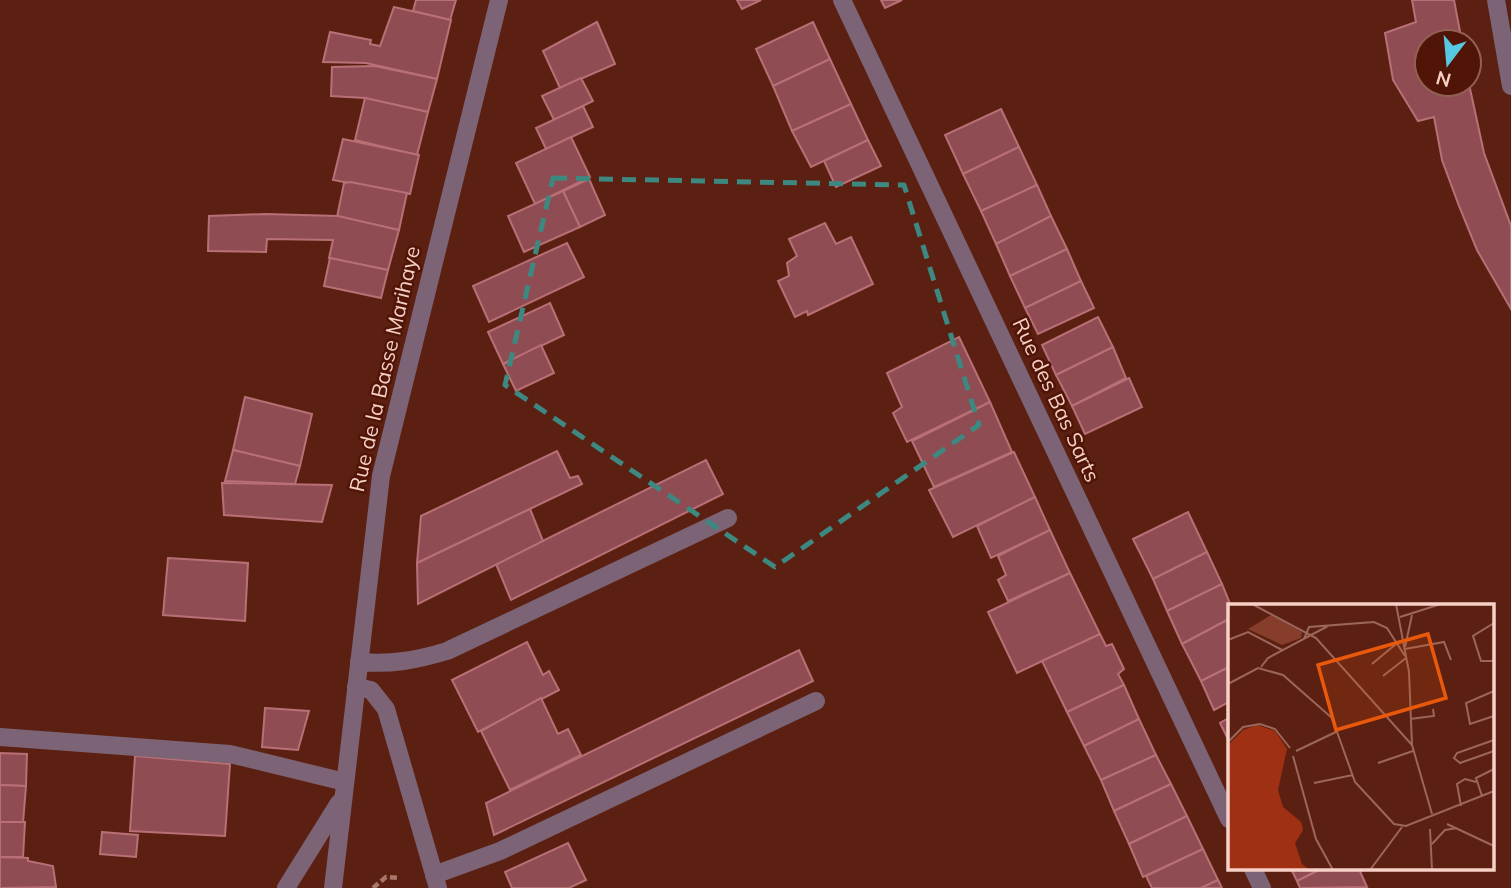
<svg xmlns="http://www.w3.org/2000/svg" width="1511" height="888" viewBox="0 0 1511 888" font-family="Mulish,sans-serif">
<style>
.building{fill:#904c53;stroke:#b87076;stroke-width:2}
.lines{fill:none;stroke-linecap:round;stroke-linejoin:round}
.path{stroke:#a8776b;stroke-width:4.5;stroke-dasharray:7 3.5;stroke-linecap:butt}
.minor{stroke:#7c6476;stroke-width:18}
.marked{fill:none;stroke:#3d8880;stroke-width:5;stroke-dasharray:14 9;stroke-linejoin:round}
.labels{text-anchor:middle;stroke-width:5;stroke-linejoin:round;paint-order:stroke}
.street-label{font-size:21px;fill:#f7d1c7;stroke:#501507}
.inset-road{fill:none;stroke:#9a675a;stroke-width:2}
.view{fill:#e8590c;fill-opacity:0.15;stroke:#e8590c;stroke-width:3.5}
.inset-edge{fill:none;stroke:#f7d1c7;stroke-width:3.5}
</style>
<rect width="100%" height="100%" fill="#5c2012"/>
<!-- building -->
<g class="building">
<path d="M416 0H456L450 20 413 11Z"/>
<path d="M737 0H761L742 9Z"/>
<path d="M881 0H902L885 8Z"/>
<path d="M1412 0H1454L1462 42H1427V84H1469L1484 153 1511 226V309L1477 250 1459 206 1442 160 1434 117 1418 121 1393 80 1385 33 1416 22Z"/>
<path d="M394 7 451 20 437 79 366 63 323 62 330 32 371 40 370 44 380 46Z"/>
<path d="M597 22 615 64 560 88 543 51Z"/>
<path d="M813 22 830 59 773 86 756 49Z"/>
<path d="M830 59 851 104 792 131 773 86Z"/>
<path d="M375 66 437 79 428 112 365 98 331 96 332 67Z"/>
<path d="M581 78 593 101 554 120 542 96Z"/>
<path d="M365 98 428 112 417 155 355 140Z"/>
<path d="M851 104 868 140 811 167 792 131Z"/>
<path d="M583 106 593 127 546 149 536 128Z"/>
<path d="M1001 109 1019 147 963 174 945 135Z"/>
<path d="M571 137 590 177 535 204 516 163Z"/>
<path d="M343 139 419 155 410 194 333 180Z"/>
<path d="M868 140 881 166 836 187 824 161Z"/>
<path d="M1019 147 1037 185 981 211 963 174Z"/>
<path d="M589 179 605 215 580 227 563 191Z"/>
<path d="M350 182 407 193 399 230 337 217 344 183Z"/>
<path d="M1037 185 1051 216 996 244 981 211Z"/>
<path d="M563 191 580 227 524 252 508 216Z"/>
<path d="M266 214 338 216 399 230 388 270 329 258 333 240 267 239 266 252 208 251 209 216Z"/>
<path d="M1051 216 1067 249 1010 276 996 244Z"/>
<path d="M825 223 836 244 851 237 873 284 808 315 807 311 795 317 778 281 789 276 787 263 797 256 789 239Z"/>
<path d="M567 243 584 277 489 322 473 286Z"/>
<path d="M1067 249 1081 281 1025 308 1010 276Z"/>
<path d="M330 258 388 270 381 298 324 286Z"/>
<path d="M1081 281 1094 308 1038 334 1025 308Z"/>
<path d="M550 303 564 335 503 364 488 332Z"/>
<path d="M1098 317 1113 347 1056 375 1042 345Z"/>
<path d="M959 337 990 402 907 442 893 413 902 407 887 373Z"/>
<path d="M541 345 554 373 516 391 503 364Z"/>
<path d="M1113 347 1126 378 1072 406 1056 375Z"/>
<path d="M1129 378 1142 407 1085 434 1072 406Z"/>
<path d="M245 397 312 414 300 466 233 450Z"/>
<path d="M990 402 1012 452 934 487 912 441Z"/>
<path d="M233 450 300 466 295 484 225 481Z"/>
<path d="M557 451 570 478 578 476 582 484 417 563 421 516Z"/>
<path d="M1014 452 1035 497 953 537 929 490Z"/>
<path d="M706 460 723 494 511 600 496 564Z"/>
<path d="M222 483 332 485 322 522 224 515Z"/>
<path d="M1035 497 1050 530 991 558 977 526Z"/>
<path d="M530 509 543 541 418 604 417 563Z"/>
<path d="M1188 512 1207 552 1153 579 1133 539Z"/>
<path d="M1050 530 1070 573 1008 601 998 580 1006 575 998 556Z"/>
<path d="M1207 552 1222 584 1167 611 1153 579Z"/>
<path d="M168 558 248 563 245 621 163 615Z"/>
<path d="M1070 573 1100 634 1017 673 988 612Z"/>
<path d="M1222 584 1231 606 1229 619 1182 644 1167 611Z"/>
<path d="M1229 619V667L1201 681 1182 644Z"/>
<path d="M1100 634 1106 646 1112 644 1124 669 1118 674 1124 685 1067 712 1042 661Z"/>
<path d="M527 642 543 675 549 671 559 690 478 732 452 680Z"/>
<path d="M799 650 813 681 494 835 486 803Z"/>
<path d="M1229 667V702L1214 710 1201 681Z"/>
<path d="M1124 685 1139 719 1084 746 1067 712Z"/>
<path d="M541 698 558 734 568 729 581 755 510 790 481 731Z"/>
<path d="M265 708 309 711 298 750 262 747Z"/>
<path d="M1229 718V741L1220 723Z"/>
<path d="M1139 719 1156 755 1101 780 1084 746Z"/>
<path d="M0 753 27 754 26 786 0 785Z"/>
<path d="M1156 755 1171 784 1114 811 1101 780Z"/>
<path d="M135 756 230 764 225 836 130 831Z"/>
<path d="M1171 784 1187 816 1129 844 1114 811Z"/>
<path d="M0 785 26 786 23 823 0 822Z"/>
<path d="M1187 816 1203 849 1143 877 1129 844Z"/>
<path d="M0 822H25L23 857H0Z"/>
<path d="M102 832 138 835 136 857 100 854Z"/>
<path d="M568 843 586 880 569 888H512L505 872Z"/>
<path d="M1203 849 1218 880 1201 888H1152L1146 876Z"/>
<path d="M0 857 28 858V861L53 866 56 887 0 888Z"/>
<path d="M1291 869H1321L1297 881Z"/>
<path d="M1321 869H1359L1367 887 1300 888 1297 881Z"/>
<path d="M1218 880 1222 888H1201Z"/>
</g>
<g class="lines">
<!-- path -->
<path class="path" d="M373 888 386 877 399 878"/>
<!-- minor -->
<g class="minor">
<path d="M842 0 1229 819"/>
<path d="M1496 0 1511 86"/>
<path d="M359 662C391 665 417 660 447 651L728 518"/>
<path d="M356 687 371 690 386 709 438 888"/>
<path d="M0 737 230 754 345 782"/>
<path d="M1253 869 1262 888"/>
<path d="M434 875 500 851 816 701"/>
<path d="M286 888 339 803"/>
<path d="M333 888 381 476 499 0"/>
</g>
</g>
<!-- marked area -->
<path class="marked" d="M553 178 904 185 979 425 775 567 505 385Z"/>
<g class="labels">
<!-- street labels -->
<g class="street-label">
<text transform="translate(385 369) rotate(-77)" y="7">Rue de la Basse Marihaye</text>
<text transform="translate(1056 400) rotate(65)" y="7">Rue des Bas Sarts</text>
</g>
</g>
<!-- overview -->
<g transform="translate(1228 604)">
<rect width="266" height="266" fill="#5c2012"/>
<path d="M43 11 74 28 73 34 54 41 20 25Z" fill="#873d2b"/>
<path d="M29 121 47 127 59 145 50 186 55 203 73 218 75 226 67 239 74 260 82 266H0V141L15 126Z" fill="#a03014"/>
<path class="inset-road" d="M24 0 88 34 184 141 204 210M168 0 181 68 184 141M172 13 213 0M266 19 245 32 253 57H266M76 35 81 23 146 18 159 24 177 52M0 36 20 28 54 46M177 43 184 11M177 45 216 38 223 56M144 60 168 40M33 63 40 54 100 22M155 72 178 54M0 80 30 64 55 71 104 114 127 178 166 220 178 222 266 187M266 87 238 99 242 120 266 112M182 115 206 112 205 105M266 136 229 149 226 154 232 159 266 147M0 138 15 123 32 120 47 125 62 144M68 147 110 127M65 152 88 235 105 266M150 159 185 147M86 179 125 171M254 192 248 174 266 165M233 202 229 180 237 175 248 178M219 220 266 242M202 225 204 266M204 240 217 226 229 224M142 266 174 223"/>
<path class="view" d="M200 30 218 94 108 126 90 61Z"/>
<rect width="266" height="266" class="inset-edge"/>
</g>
<!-- north arrow -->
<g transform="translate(1448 63) rotate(196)"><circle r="33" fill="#501507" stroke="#936054" stroke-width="2"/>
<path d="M0-5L12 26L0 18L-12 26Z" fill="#57c9e2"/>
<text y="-10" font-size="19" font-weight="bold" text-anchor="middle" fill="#f7d1c7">N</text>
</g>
</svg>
